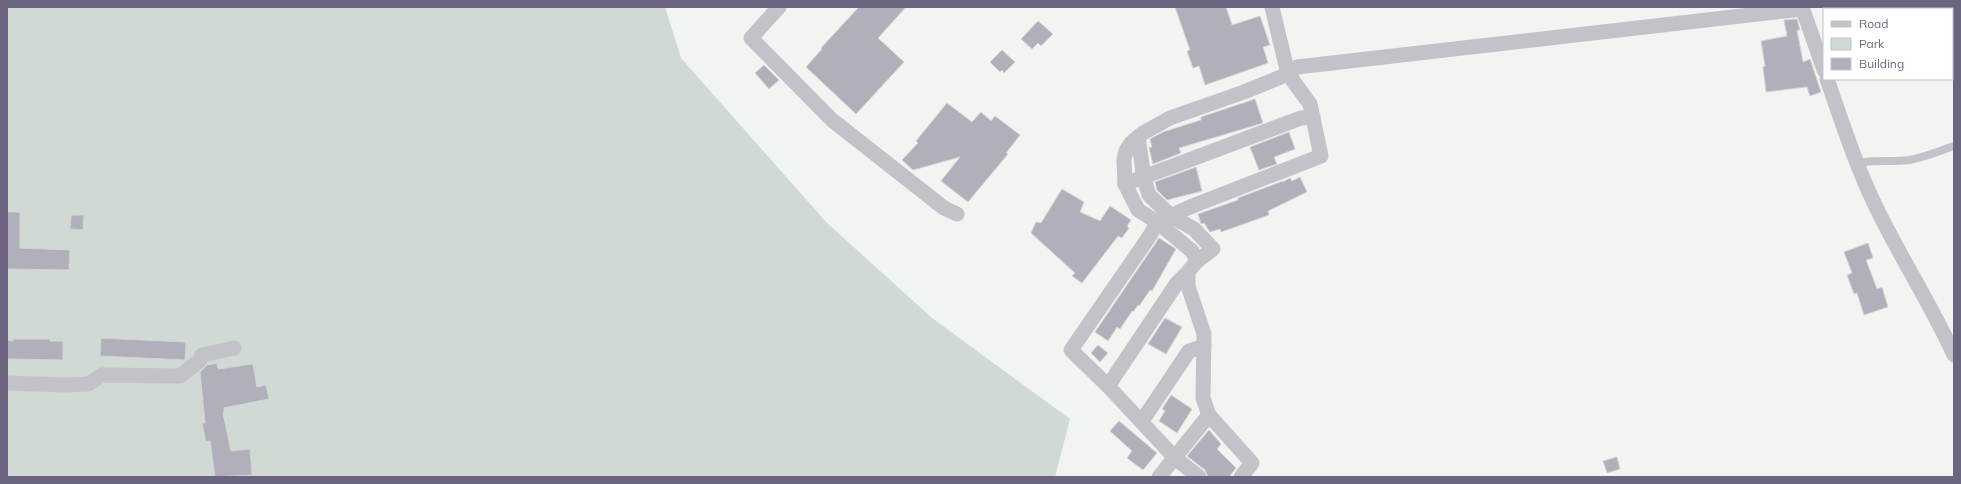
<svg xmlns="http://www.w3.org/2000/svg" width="1961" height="484" viewBox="0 0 1961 484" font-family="Mulish,sans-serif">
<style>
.green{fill:#d0d9d4}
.building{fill:#b1afba;stroke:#d3d5d3}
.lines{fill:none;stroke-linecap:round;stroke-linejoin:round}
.lane{stroke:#c3c2c8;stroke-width:8}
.street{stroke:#c3c2c8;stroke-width:15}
</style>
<rect width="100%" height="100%" fill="#f1f4f0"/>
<!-- green -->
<path class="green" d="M7 7H665L681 58 826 222 932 318 1070 419 1055 477H7Z"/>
<!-- building -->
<g class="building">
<path d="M859 7H906L878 38 904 62 856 114 806 67 822 49 821 48Z"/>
<path d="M1175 7H1226L1232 25 1260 16 1270 45 1263 47 1268 63 1205 85 1199 66 1193 68 1187 51 1190 50Z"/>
<path d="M1797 19 1800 30H1797L1803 62 1810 59 1821 92 1810 96 1807 87 1766 92 1763 67 1765 66 1761 41 1787 36 1784 20Z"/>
<path d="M1038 21 1053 34 1041 46 1038 43 1032 49 1021 39Z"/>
<path d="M1002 50 1015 62 1004 73 1002 70 1000 72 990 62Z"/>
<path d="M764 65 779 80 769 89 755 73Z"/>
<path d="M1255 99 1263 123 1179 148 1181 153 1153 164 1149 148 1152 147 1150 139 1163 132 1201 120V117Z"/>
<path d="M947 103 972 122 981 112 991 121 995 116 1020 135 1006 153 1008 154 968 202 941 181 960 157 913 170 902 160 918 143 916 141Z"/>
<path d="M1289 132 1295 149 1274 157 1277 164 1259 170 1250 147Z"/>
<path d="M1196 167 1202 191 1167 200 1157 190 1155 182Z"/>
<path d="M1300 177 1307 192 1268 211 1269 215 1221 232 1220 229 1210 232 1204 223 1201 224 1198 214 1238 200V198L1283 181V182L1290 178 1292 181Z"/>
<path d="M1062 189 1084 202 1080 212 1100 221 1110 206 1131 220 1127 226 1129 228 1122 238 1118 236 1082 283 1072 276 1075 273 1031 233 1036 222 1041 223Z"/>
<path d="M7 212H20V248L70 250 69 270 7 269Z"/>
<path d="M71 215H84L83 230 70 229Z"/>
<path d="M1159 238 1176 249 1152 291 1150 290 1139 306 1138 305 1133 312 1132 311 1120 329 1117 327 1108 341 1095 332Z"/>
<path d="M1868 243 1873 258 1866 260 1877 289 1882 287 1888 307 1864 315 1857 293 1854 294 1847 275 1852 273 1844 252Z"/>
<path d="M1165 318 1182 327 1166 354 1148 344Z"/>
<path d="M101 338 186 342 185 360 100 356Z"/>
<path d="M13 339H50V341H63V360L7 359V340L13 341Z"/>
<path d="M1098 345 1108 353 1100 362 1091 353Z"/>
<path d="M217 363 218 369 253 364 257 387 266 385 269 399 224 408V413H223L231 451 250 449 252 475 215 477 210 441 206 442 202 423H205L200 372 207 365Z"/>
<path d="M1171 395 1192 409 1177 433 1159 421 1165 411 1162 409Z"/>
<path d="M1119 421 1157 453 1143 470 1127 458 1132 451 1110 431Z"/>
<path d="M1209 430 1221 444 1217 449 1236 468 1229 477H1208L1205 470 1187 456Z"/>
<path d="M1617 457 1620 469 1607 473 1603 461Z"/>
</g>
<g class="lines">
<!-- lane -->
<path class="lane" d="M1856 163C1874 160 1892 162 1909 160 1925 157 1939 151 1954 146"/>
<!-- street -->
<g class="street">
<path d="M779 7 751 38 832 120 944 208 957 214"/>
<path d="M1802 7 1824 70"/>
<path d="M1827 79C1842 122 1856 166 1876 207 1900 257 1931 304 1954 355"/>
<path d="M1138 137 1144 178 1149 195 1171 216 1194 229 1213 249 1197 261"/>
<path d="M1125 184 1301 118 1313 117"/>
<path d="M7 383 65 385 88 384 102 375 180 376 199 361 202 355 234 348"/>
<path d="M1108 386 1177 283 1188 272"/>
<path d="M1142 421 1189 351 1204 346"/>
<path d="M1159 477 1209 415"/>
<path d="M1199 477 1175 458 1108 386 1071 350 1151 234 1157 222 1190 207 1321 156 1310 104 1288 74 1272 7"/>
<path d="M1241 477 1252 463 1209 415 1203 398 1204 334 1188 286V272L1197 261 1192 251 1157 222 1138 210 1125 184 1124 160 1126 151 1131 143 1143 133 1170 118 1244 92 1288 74 1297 67 1802 9"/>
</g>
</g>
<!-- border -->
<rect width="1961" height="484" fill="none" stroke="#6c6480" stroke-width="16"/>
<!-- legend -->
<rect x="1823" y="8" width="130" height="72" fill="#ffffff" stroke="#c4c1cc"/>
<rect x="1831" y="21" width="20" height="6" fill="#c3c2c8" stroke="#c4c1cc"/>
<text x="1859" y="28" font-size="12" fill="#6c6480">Road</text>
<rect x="1831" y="38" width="20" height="12" fill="#d0d9d4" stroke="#c4c1cc"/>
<text x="1859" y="48" font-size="12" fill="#6c6480">Park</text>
<rect x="1831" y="58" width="20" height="12" fill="#b1afba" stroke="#c4c1cc"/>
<text x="1859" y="68" font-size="12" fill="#6c6480">Building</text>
</svg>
